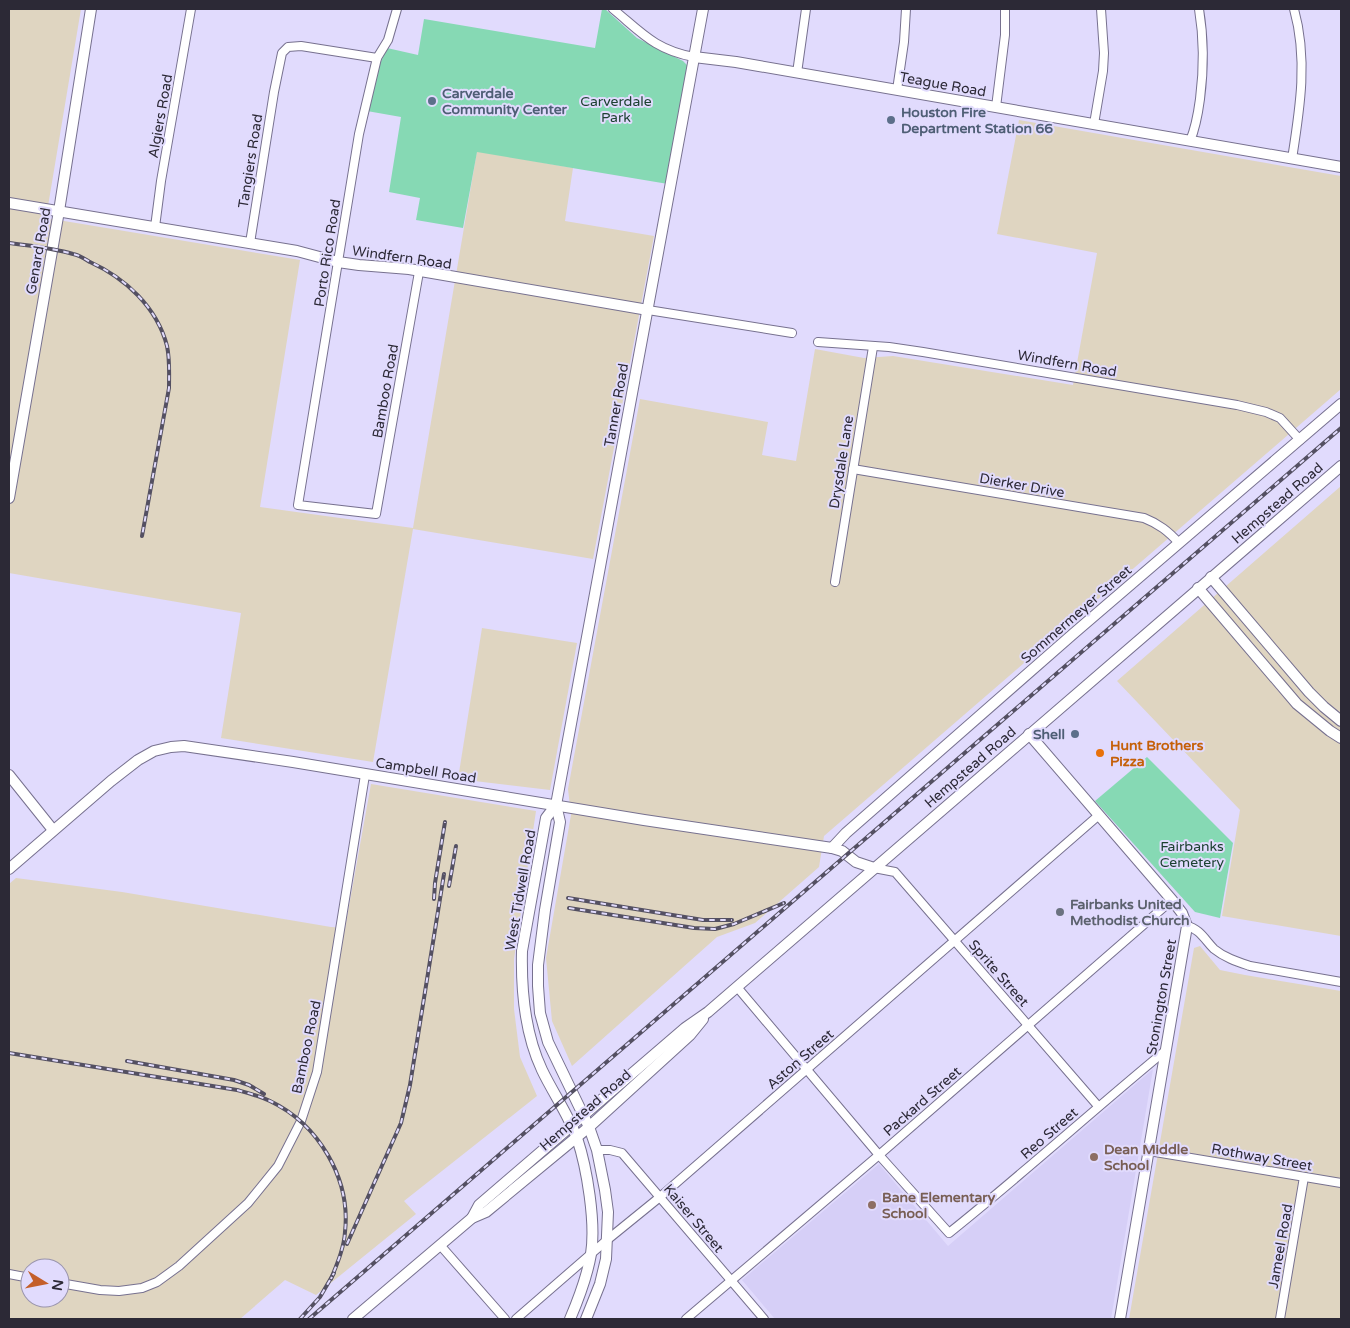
<svg xmlns="http://www.w3.org/2000/svg" width="1350" height="1328" viewBox="0 0 1350 1328" font-family="'Varela Round',sans-serif">
<style>
.commercial{fill:#dfd5c1;fill-rule:evenodd}
.built{fill:#d6cff7}
.green{fill:#86d9b4}
.lines{fill:none;stroke-linecap:round;stroke-linejoin:round}
.street-casing{stroke:#77718f;stroke-width:10}
.secondary-casing{stroke:#77718f;stroke-width:12}
.street{stroke:#fff;stroke-width:8}
.secondary{stroke:#fff;stroke-width:10}
.rail-casing{stroke:#545062;stroke-width:4}
.rail{stroke:#e1dbfd;stroke-width:2;stroke-dasharray:5.5;stroke-linecap:butt}
.service-dot{fill:#5c6f8a;stroke:#e1dbfd;stroke-width:2}
.food-dot{fill:#e8710a;stroke:#e1dbfd;stroke-width:2}
.worship-dot{fill:#6b7280;stroke:#e1dbfd;stroke-width:2}
.education-dot{fill:#8d6e63;stroke:#e1dbfd;stroke-width:2}
.labels{text-anchor:middle;stroke-width:4;stroke-linejoin:round;paint-order:stroke}
.street-label{font-size:14px;fill:#2c2936;stroke:#e1dbfd}
.service-label{font-size:14px;font-weight:bold;fill:#4e5e75;stroke:#e1dbfd;text-anchor:start}
.park-label{font-size:14px;fill:#1c4131;stroke:#e1dbfd}
.food-label{font-size:14px;font-weight:bold;fill:#c56008;stroke:#e1dbfd;text-anchor:start}
.worship-label{font-size:14px;font-weight:bold;fill:#5b616d;stroke:#e1dbfd;text-anchor:start}
.education-label{font-size:14px;font-weight:bold;fill:#785e54;stroke:#e1dbfd;text-anchor:start}
</style>
<rect width="100%" height="100%" fill="#e1dbfd"/>
<!-- commercial -->
<g class="commercial">
<path d="M9 9H81L46 218 300 260 260 507 413 528 477 151 573 168 565 221 654 236 593 559 413 529 373 762 221 738 241 613 9 573Z"/>
<path d="M1019 120 1341 176V389L824 836 819 867 755 923 717 937 572 1066 552 1021 546 958 571 815 568 789 640 399 768 422 762 455 796 461 815 349 864 358 893 356 1073 385 1097 253 997 234Z"/>
<path d="M1341 486V936L1222 916 1240 810 1117 681Z"/>
<path d="M482 628 577 643 550 790 458 779Z"/>
<path d="M371 784 536 811 514 959V1009L520 1057 537 1096 404 1201 416 1214 316 1295 285 1280 240 1319H9V884L16 878 122 892 331 927 345 928ZM30 1268H60V1298H30Z"/>
<path d="M1200 946 1220 970 1245 975 1341 991V1319H1129L1194 948Z"/>
</g>
<!-- built -->
<path class="built" d="M1153 1069 1111 1319H775L742 1280 879 1164 948 1246Z"/>
<!-- green -->
<g class="green">
<path d="M602 9H605L637 38 683 61 688 66 668 184 477 152 463 228 416 220 420 198 389 192 401 117 367 111 378 68 387 48 418 55 424 19 595 48Z"/>
<path d="M1147 757 1233 843 1220 918 1195 912 1095 801Z"/>
</g>
<g class="lines">
<defs>
<g id="street">
<path d="M397 9 388 40 377 58 359 134 298 505 376 514 419 272"/>
<path d="M613 9C641 32 655 50 694 57"/>
<path d="M797 73 806 9"/>
<path d="M897 90 904 42 906 9"/>
<path d="M996 107 1005 35V9"/>
<path d="M1094 124 1103 71 1104 53 1101 9"/>
<path d="M1190 141C1196 127 1198 114 1200 99 1204 68 1204 39 1199 9"/>
<path d="M1292 159C1300 108 1308 59 1294 9"/>
<path d="M155 227 161 181 191 9"/>
<path d="M250 243 274 92 282 53 288 47 301 46 377 58"/>
<path d="M648 310 792 333"/>
<path d="M818 342 889 347 923 352 1237 405 1266 412 1280 418 1300 440"/>
<path d="M853 469 1144 518C1159 524 1168 531 1179 543"/>
<path d="M835 582 873 347"/>
<path d="M874 868 895 872 1098 1106"/>
<path d="M1187 926C1200 929 1205 940 1214 949 1225 958 1238 962 1250 966L1341 982"/>
<path d="M737 987 879 1155 949 1233C1023 1174 1092 1111 1165 1051"/>
<path d="M597 1150H610L622 1153 764 1319"/>
<path d="M1149 1151 1341 1183"/>
<path d="M440 1245 505 1319"/>
<path d="M9 1274 30 1278"/>
<path d="M60 1283 100 1290 119 1291 142 1288 157 1282 179 1266 248 1203 278 1166 301 1121 317 1072 365 775"/>
<path d="M516 1319 607 1240 660 1197 1099 815"/>
<path d="M686 1319 879 1155 1172 900"/>
<path d="M1280 1319 1304 1177"/>
</g>
<g id="secondary">
<path d="M694 57 736 62 1341 167"/>
<path d="M9 203 297 251 338 262 359 265 409 269 648 310"/>
<path d="M9 498 59 211 91 9"/>
<path d="M1211 577 1309 692 1324 707 1341 721"/>
<path d="M1198 588 1297 704 1330 731 1341 738"/>
<path d="M1029 734 1172 900 1182 913 1187 926 1120 1319"/>
<path d="M9 775 53 830"/>
<path d="M556 805 546 818 522 951C521 992 525 1034 542 1070 553 1093 568 1114 577 1138 587 1168 596 1223 591 1254 587 1277 579 1298 570 1319"/>
<path d="M832 848 846 833 1073 634 1341 404"/>
<path d="M9 869 111 781 138 760 154 751 171 747 184 746 293 762 644 820 832 848 842 851 856 862 874 868"/>
<path d="M472 1218 479 1205 685 1028 708 1012 1341 466"/>
<path d="M353 1319 472 1218 486 1212 589 1127 690 1035 703 1019"/>
<path d="M586 1319 600 1284 606 1259 608 1212 605 1190 597 1150 589 1127 548 1042 540 1013 538 986V965L545 910 560 822 556 805 703 9"/>
</g>
</defs>
<!-- street casing -->
<use href="#street" class="street-casing"/>
<!-- secondary casing -->
<use href="#secondary" class="secondary-casing"/>
<!-- street -->
<use href="#street" class="street"/>
<!-- secondary -->
<use href="#secondary" class="secondary"/>
<defs>
<g id="rail">
<path d="M9 243C30 246 52 248 73 254 79 255 85 259 90 262 125 278 157 307 167 346 170 360 169 374 169 388L142 536"/>
<path d="M449 886 456 846"/>
<path d="M568 898 703 920H732"/>
<path d="M434 899 435 883 445 822"/>
<path d="M569 908 694 928 715 929 734 924 784 903"/>
<path d="M9 1053 237 1090C248 1093 260 1096 270 1101 318 1124 351 1178 345 1232 344 1248 337 1264 331 1279"/>
<path d="M127 1061 234 1080 249 1085 264 1094"/>
<path d="M347 1244 401 1123 410 1085 444 874"/>
<path d="M300 1319 320 1297 334 1273"/>
<path d="M309 1319 1341 428"/>
</g>
</defs>
<!-- rail casing -->
<use href="#rail" class="rail-casing"/>
<!-- rail -->
<use href="#rail" class="rail"/>
</g>
<!-- markers -->
<g class="service-dot">
<circle cx="432" cy="101" r="5"/>
<circle cx="891" cy="120" r="5"/>
<circle cx="1075" cy="734" r="5"/>
</g>
<circle class="food-dot" cx="1100" cy="753" r="5"/>
<circle class="worship-dot" cx="1060" cy="912" r="5"/>
<g class="education-dot">
<circle cx="1094" cy="1157" r="5"/>
<circle cx="872" cy="1205" r="5"/>
</g>
<g class="labels">
<!-- street labels -->
<g class="street-label">
<text transform="translate(943 84) rotate(10)" y="5">Teague Road</text>
<text transform="translate(160 116) rotate(-80)" y="5">Algiers Road</text>
<text transform="translate(250 161) rotate(-81)" y="5">Tangiers Road</text>
<text transform="translate(38 251) rotate(-80)" y="5">Genard Road</text>
<text transform="translate(327 253) rotate(-81)" y="5">Porto Rico Road</text>
<text transform="translate(402 257) rotate(8)" y="5">Windfern Road</text>
<text transform="translate(1067 363) rotate(10)" y="5">Windfern Road</text>
<text transform="translate(385 391) rotate(-80)" y="5">Bamboo Road</text>
<text transform="translate(616 405) rotate(-80)" y="5">Tanner Road</text>
<text transform="translate(841 462) rotate(-81)" y="5">Drysdale Lane</text>
<text transform="translate(1022 485) rotate(10)" y="5">Dierker Drive</text>
<text transform="translate(1277 503) rotate(-41)" y="5">Hempstead Road</text>
<text transform="translate(1076 614) rotate(-41)" y="5">Sommermeyer Street</text>
<text transform="translate(970 767) rotate(-41)" y="5">Hempstead Road</text>
<text transform="translate(426 770) rotate(9)" y="5">Campbell Road</text>
<text transform="translate(520 890) rotate(-80)" y="5">West Tidwell Road</text>
<text transform="translate(999 973) rotate(49)" y="5">Sprite Street</text>
<text transform="translate(1161 997) rotate(-80)" y="5">Stonington Street</text>
<text transform="translate(306 1047) rotate(-78)" y="5">Bamboo Road</text>
<text transform="translate(800 1059) rotate(-41)" y="5">Aston Street</text>
<text transform="translate(922 1101) rotate(-41)" y="5">Packard Street</text>
<text transform="translate(585 1110) rotate(-41)" y="5">Hempstead Road</text>
<text transform="translate(1049 1133) rotate(-41)" y="5">Reo Street</text>
<text transform="translate(1262 1157) rotate(10)" y="5">Rothway Street</text>
<text transform="translate(694 1218) rotate(50)" y="5">Kaiser Street</text>
<text transform="translate(1280 1246) rotate(-80)" y="5">Jameel Road</text>
</g>
<!-- service labels -->
<g class="service-label">
<text x="442" y="98">Carverdale<tspan x="442" dy="16">Community Center</tspan></text>
<text x="901" y="117">Houston Fire<tspan x="901" dy="16">Department Station 66</tspan></text>
<text x="1065" y="739" text-anchor="end">Shell</text>
</g>
<!-- park labels -->
<g class="park-label">
<text x="616" y="106">Carverdale<tspan x="616" dy="16">Park</tspan></text>
<text x="1192" y="851">Fairbanks<tspan x="1192" dy="16">Cemetery</tspan></text>
</g>
<!-- food labels -->
<g class="food-label">
<text x="1110" y="750">Hunt Brothers<tspan x="1110" dy="16">Pizza</tspan></text>
</g>
<!-- worship labels -->
<g class="worship-label">
<text x="1070" y="909">Fairbanks United<tspan x="1070" dy="16">Methodist Church</tspan></text>
</g>
<!-- education labels -->
<g class="education-label">
<text x="1104" y="1154">Dean Middle<tspan x="1104" dy="16">School</tspan></text>
<text x="882" y="1202">Bane Elementary<tspan x="882" dy="16">School</tspan></text>
</g>
</g>
<!-- border -->
<rect width="1350" height="1328" fill="none" stroke="#2c2936" stroke-width="20"/>
<!-- north arrow -->
<g transform="translate(45 1283) rotate(100)"><circle r="24" fill="#e1dbfd" stroke="#9994ad"/>
<path d="M0-4L9 19L0 12L-9 19Z" fill="#c45f2a"/>
<text y="-8" font-size="14" font-weight="bold" text-anchor="middle" fill="#2c2936">N</text>
</g>
</svg>
